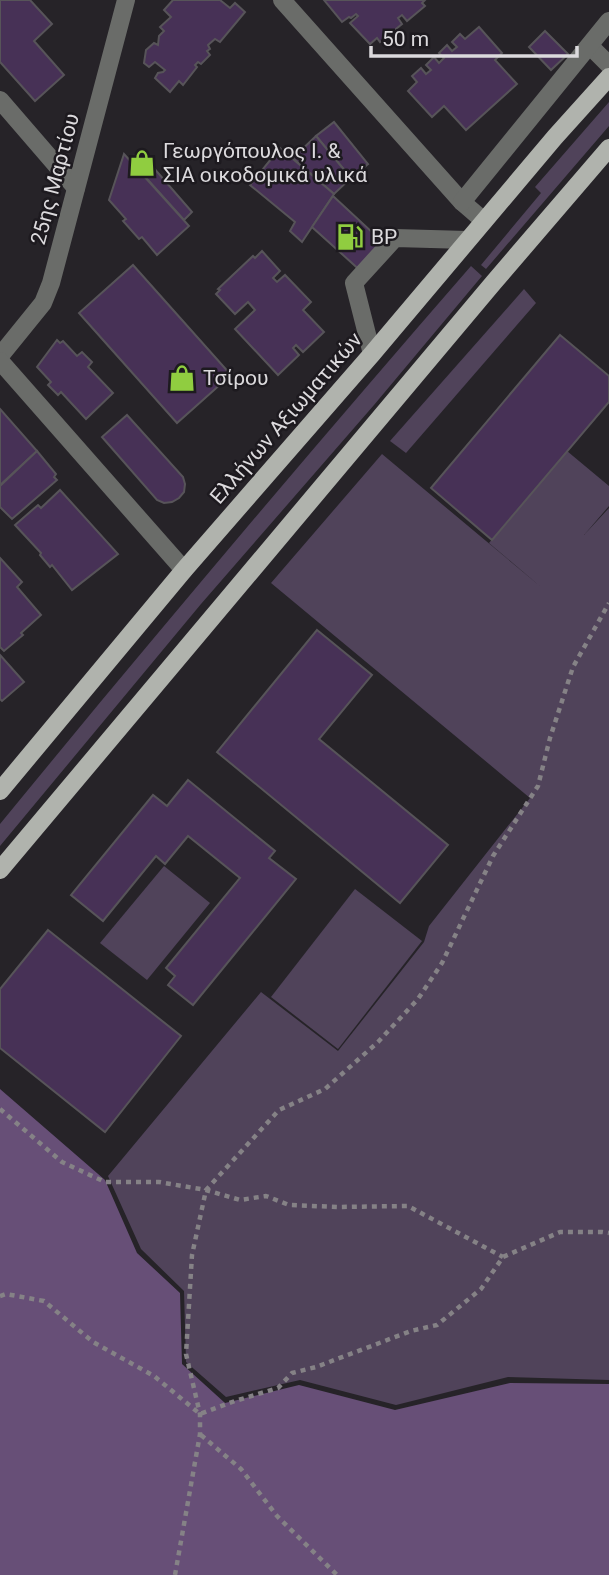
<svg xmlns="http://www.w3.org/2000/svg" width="609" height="1575" viewBox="0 0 609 1575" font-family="Roboto,sans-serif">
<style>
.green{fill:#50435a}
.forest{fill:#674f77}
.building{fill:#473156;stroke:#575459;stroke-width:2}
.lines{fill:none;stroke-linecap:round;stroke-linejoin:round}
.path{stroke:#858286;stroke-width:4.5;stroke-dasharray:5 5;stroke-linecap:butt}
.minor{stroke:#6a6c69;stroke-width:18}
.major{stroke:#b0b3ad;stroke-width:18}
.labels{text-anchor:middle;stroke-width:5;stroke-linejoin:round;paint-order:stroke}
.poi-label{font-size:21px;fill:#dcdadd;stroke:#1d1a1f;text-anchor:start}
.street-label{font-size:21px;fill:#dcdadd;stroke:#1d1a1f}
</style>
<rect width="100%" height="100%" fill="#262328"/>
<!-- green -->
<g class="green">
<path d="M609 102V126L486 269 481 265 541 193 535 187Z"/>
<path d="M471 266 482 276 374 405 201 604 0 846V824C154 636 311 450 471 266Z"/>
<path d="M524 289 536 303 406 453 390 441Z"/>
<path d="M567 451 609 486V506L584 535 609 508V1380L508 1377 396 1405 300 1380 226 1397 186 1362 184 1291 141 1249 108 1176 261 992 338 1051 424 942 429 926 530 798 271 583 382 454 541 587 489 543Z"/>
<path d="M164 866 210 903 147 980 100 943Z"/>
<path d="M355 889 422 941 338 1049 271 997Z"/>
</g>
<!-- forest -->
<path class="forest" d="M0 1089 105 1180 137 1253 180 1293 182 1364 225 1403 299 1385 395 1410 510 1383 609 1384V1575H0Z"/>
<!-- building -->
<g class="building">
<path d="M0 0H30L52 24 34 41 64 75 35 101 0 62Z"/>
<path d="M173 0H220L230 8 235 3 245 12 220 42 215 39 208 45 210 49 207 51 210 55 201 64 198 62 195 65 197 67 183 85 179 81 170 92 155 78 158 73 163 72 165 70 155 62 149 67 144 63 146 50 154 43 158 45 159 36 164 31 160 27 171 17 164 10Z"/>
<path d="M324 0H425L422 3 425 6 407 21 402 15 398 18 402 24 380 42 377 38 370 44 350 23 358 16 356 14 351 18 349 17 342 22Z"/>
<path d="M479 27 502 53 495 60 517 84 466 130 444 106 432 117 408 91 417 82 412 76 421 68 426 74 431 70 426 65 434 57 439 63 444 58 439 53 447 45 452 51 457 47 452 42 460 34 465 39Z"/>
<path d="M545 31 568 54 551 70 529 47Z"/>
<path d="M334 122 368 164 351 178 316 136Z"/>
<path d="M316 136 351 178 334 194 293 158Z"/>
<path d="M280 148 334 194 302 242 290 231 295 222 250 185Z"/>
<path d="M139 151 192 212 184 220 130 160Z"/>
<path d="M124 154 189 226 157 255 142 237 139 239 123 221 126 219 109 200Z"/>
<path d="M333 196 388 247 363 273 312 227Z"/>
<path d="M262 251 280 271 273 278 277 282 285 275 311 302 303 310 324 332 303 352 296 345 293 348 299 355 278 375 235 329 255 310 248 302 235 314 216 294 220 290 218 289 253 256 255 258Z"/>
<path d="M133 265 231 375 177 423 79 313Z"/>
<path d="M560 335 609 376V402L492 540 431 488Z"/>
<path d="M57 340 60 343 63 341 77 356 82 352 92 362 88 367 113 393 86 419 61 392 58 395 48 385 51 382 37 367Z"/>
<path d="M0 409 37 451 0 485Z"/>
<path d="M127 415 183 477 185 484 184 492 179 498 172 502 164 503 157 500 102 437Z"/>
<path d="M37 451 56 474 54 477 57 480 12 519 0 507V486Z"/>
<path d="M60 490 118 554 72 590 52 565 50 567 40 555 41 553 15 525 38 505 41 508Z"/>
<path d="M0 558 22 582 17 587 41 615 21 633 23 635 4 651 0 647Z"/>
<path d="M317 630 372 675 319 739 448 845 400 903 217 752Z"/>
<path d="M0 655 24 682 2 701 0 699Z"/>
<path d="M188 780 275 851 269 858 296 879 193 1005 168 985 175 976 166 968 240 878 188 836 165 864 156 856 103 921 71 895 153 795 167 806Z"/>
<path d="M48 930 181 1036 105 1132 0 1048V989Z"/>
</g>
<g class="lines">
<!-- path -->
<g class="path">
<path d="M0 1109 62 1162 105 1182H159L206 1190 240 1200 266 1196 289 1205 337 1207 408 1206 503 1257"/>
<path d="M0 1296 6 1294 44 1301 93 1342 154 1376 200 1414 235 1401 278 1388 292 1373 316 1367 411 1331 437 1325 481 1289 503 1257 560 1232H602L609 1233"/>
<path d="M201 1435 241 1469 277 1516 337 1575"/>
<path d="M175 1575 200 1434V1414L186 1354 192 1255 206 1190 279 1110 325 1089 378 1042 418 999 442 963 493 856 538 786 550 738 573 667 609 603"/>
</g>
<!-- minor -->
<g class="minor">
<path d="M282 0 462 202 484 221"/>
<path d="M590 46 609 65"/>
<path d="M0 100 76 188"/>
<path d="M462 202 609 21"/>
<path d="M372 354 354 283 395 238 467 240"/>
<path d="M0 356 43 303 51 283 126 0"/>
<path d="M0 361 184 570"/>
</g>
<!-- major -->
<g class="major">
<path d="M0 791 184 570 372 354 555 137 609 77"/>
<path d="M0 870 494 282 609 148"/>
</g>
</g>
<!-- icons -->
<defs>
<symbol id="shop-bare" viewBox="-9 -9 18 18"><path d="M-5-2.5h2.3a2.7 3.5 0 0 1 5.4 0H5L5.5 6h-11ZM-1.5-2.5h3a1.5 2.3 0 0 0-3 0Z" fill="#90cd40" stroke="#1d1a1f" stroke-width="2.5" paint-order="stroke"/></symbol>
<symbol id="fuel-bare" viewBox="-9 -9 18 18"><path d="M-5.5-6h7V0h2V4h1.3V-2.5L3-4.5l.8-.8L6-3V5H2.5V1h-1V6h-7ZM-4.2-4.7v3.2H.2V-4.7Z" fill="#90cd40" stroke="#1d1a1f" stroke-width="2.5" paint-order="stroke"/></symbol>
</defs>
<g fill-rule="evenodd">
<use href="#shop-bare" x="123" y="144" width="38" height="38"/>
<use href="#fuel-bare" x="331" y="218" width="38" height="38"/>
<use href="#shop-bare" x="163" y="359" width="38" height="38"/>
</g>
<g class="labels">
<!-- poi labels -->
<g class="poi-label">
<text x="163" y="158">Γεωργόπουλος Ι. &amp;<tspan x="163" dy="24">ΣΙΑ οικοδομικά υλικά</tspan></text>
<text x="371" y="244">BP</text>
<text x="203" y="385">Τσίρου</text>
</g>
<!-- street labels -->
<g class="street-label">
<text transform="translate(55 179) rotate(-75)" y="7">25ης Μαρτίου</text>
<text transform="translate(286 418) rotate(-49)" y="7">Ελλήνων Αξιωματικών</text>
</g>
</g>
<!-- scale -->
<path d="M371 46v10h206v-10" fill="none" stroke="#dcdadd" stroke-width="3.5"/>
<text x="382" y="46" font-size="21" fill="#dcdadd" stroke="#1d1a1f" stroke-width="5" paint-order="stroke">50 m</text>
</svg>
